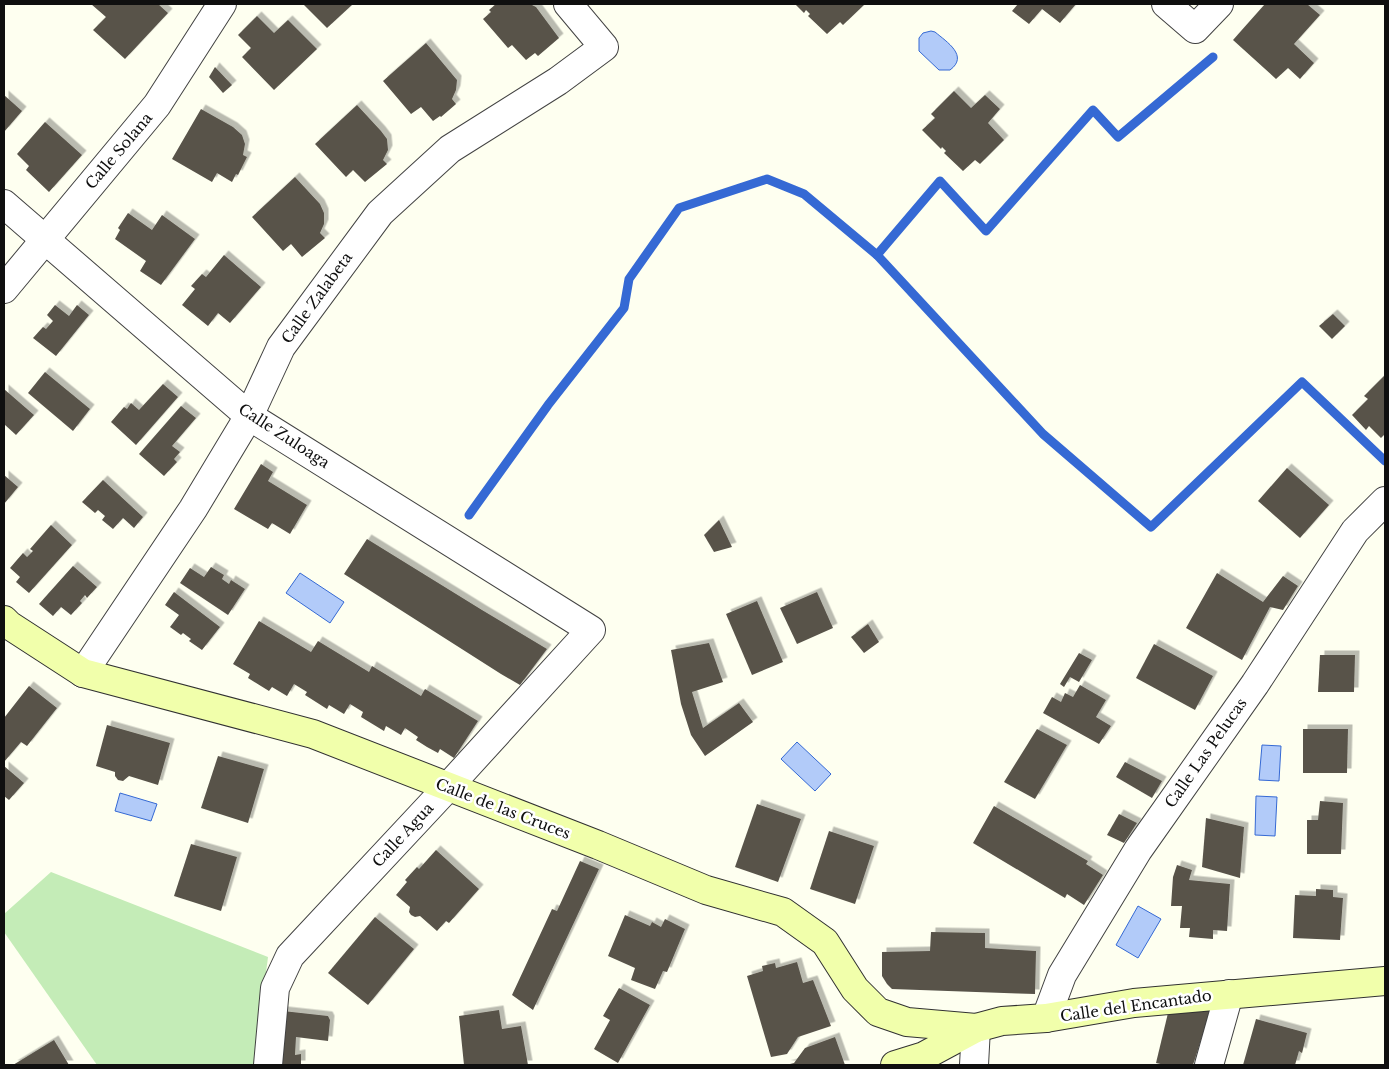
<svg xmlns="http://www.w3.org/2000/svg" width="1389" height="1069" viewBox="0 0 1389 1069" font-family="'Libre Baskerville',serif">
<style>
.green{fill:#c4ecb7}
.water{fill:#b2cbf9;stroke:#3569d4}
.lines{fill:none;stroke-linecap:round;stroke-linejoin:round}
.stream{stroke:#3569d4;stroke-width:9}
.building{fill:#58534a;filter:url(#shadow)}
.street-casing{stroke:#424242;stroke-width:30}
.secondary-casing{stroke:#313131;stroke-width:30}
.street{stroke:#fff;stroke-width:28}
.secondary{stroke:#f1ffab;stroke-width:28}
.labels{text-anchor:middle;stroke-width:5;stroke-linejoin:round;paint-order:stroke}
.street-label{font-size:15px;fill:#0f0f0f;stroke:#fff}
</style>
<defs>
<filter id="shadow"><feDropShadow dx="4.5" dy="-4.5" stdDeviation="0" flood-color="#0004"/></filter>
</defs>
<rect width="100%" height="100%" fill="#fefff0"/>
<!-- green -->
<path class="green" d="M51 872 268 957 254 1065H97L4 932V914Z"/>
<!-- water -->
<g class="water">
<path d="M931 31 935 32C947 42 969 56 950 70H939L919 51V38L923 33Z"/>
<path d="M300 573 344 602 330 623 286 593Z"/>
<path d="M797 742 831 774 815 791 781 759Z"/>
<path d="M1262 745 1281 746 1279 781 1259 780Z"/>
<path d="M120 793 157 804 151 821 115 811Z"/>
<path d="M1256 796 1277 797 1275 836 1255 835Z"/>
<path d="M1138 906 1161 919 1138 958 1116 945Z"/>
</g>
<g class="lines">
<!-- stream -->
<g class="stream">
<path d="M877 255 940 181 986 231 1093 110 1118 137 1213 57"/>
<path d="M469 515 548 405 624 308 629 279 679 208 767 179 804 194 877 255 1043 434 1151 527 1302 382 1385 461"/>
</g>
</g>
<!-- building -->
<g class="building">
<path d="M91 4H158L168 13 125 59 93 30 106 17Z"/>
<path d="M303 4H353L327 28Z"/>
<path d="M496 4H530L536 7 559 38 538 56 535 53 526 60 512 45 508 48 483 19 491 12 489 10Z"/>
<path d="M795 4H865L843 25 840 22 827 34 808 16 810 14 806 10 804 13Z"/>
<path d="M1018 4H1076L1060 23 1042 9 1029 24 1012 11Z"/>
<path d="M1265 4H1307L1320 15 1294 44 1314 63 1300 79 1288 68 1276 79 1233 40Z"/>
<path d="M257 16 274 33 288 20 317 49 274 90 242 57 251 48 238 35Z"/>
<path d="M426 43 457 80 456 90 452 99 456 104 441 117 440 116 433 121 421 107 411 114 383 81Z"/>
<path d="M215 67 232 85 223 93 209 77Z"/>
<path d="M954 91 971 108 985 95 1000 109 988 123 1004 140 980 164 975 160 963 171 944 153 946 151 942 147 941 149 922 130 935 118 931 114Z"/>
<path d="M4 95 22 111 4 132Z"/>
<path d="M357 105 381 131 387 139 388 150 383 160 387 164 365 182 353 170 346 177 315 144Z"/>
<path d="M201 109 233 127 242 135 245 144 243 155 247 157 238 175 236 174 232 182 217 173 212 182 172 159Z"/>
<path d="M45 122 82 155 49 192 26 170 29 166 17 154Z"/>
<path d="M295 177 320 204 324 213V224L320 233 325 238 302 257 291 244 283 251 252 217Z"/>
<path d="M128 213 152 230 162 215 195 239 161 285 140 271 146 261 115 239 120 230 118 228Z"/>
<path d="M224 255 261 287 230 323 218 313 208 326 182 305 195 289 191 286 202 274 206 277Z"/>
<path d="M55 305 69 316 77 305 89 315 56 356 33 338 43 327 46 329 53 321 47 315Z"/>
<path d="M1333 314 1345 326 1332 339 1319 326Z"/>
<path d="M45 372 90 409 73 431 28 393Z"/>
<path d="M1385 375V434L1381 438 1369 426 1366 430 1352 415 1368 399 1364 396Z"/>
<path d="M163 384 178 397 136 445 111 422 124 407 127 409 131 403 139 410Z"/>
<path d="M4 389 34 415 16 435 4 424Z"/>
<path d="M181 406 196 418 172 446 180 452 174 459 177 462 164 476 139 454Z"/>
<path d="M261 464 273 472 268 481 307 505 290 534 272 523 268 529 234 509Z"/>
<path d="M1287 468 1329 505 1300 538 1258 501Z"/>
<path d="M4 475 18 487 4 504Z"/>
<path d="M103 480 143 517 134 528 123 518 113 529 102 520 105 516 98 510 95 513 82 502Z"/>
<path d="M719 520 732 547 714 552 704 535Z"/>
<path d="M51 525 72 545 29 593 16 582 20 577 10 568 23 553 27 557 33 551 30 549Z"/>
<path d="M367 539 482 610 547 649 520 685 501 674 344 574Z"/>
<path d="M73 566 97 587 87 598 85 595 80 601 82 603 71 615 61 607 53 616 39 604Z"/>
<path d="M211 567 224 575 222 579 229 584 231 580 245 589 228 615 180 583 190 568 204 577Z"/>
<path d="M1217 573 1263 602 1283 576 1298 586 1283 610 1270 607 1242 660 1186 628Z"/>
<path d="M174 592 220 627 202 650 189 641 191 639 183 633 181 635 170 627 179 615 165 605Z"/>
<path d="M817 592 833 628 797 644 780 608Z"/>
<path d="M757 601 783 662 752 675 726 614Z"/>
<path d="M259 621 311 652 318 641 369 672 372 666 421 696 425 689 478 721 454 758 440 749 438 753 427 747 416 740 418 737 405 728 401 735 386 726 384 731 361 717 363 712 350 704 344 714 329 705 327 709 305 695 307 692 294 684 287 696 272 687 269 691 248 678 250 674 233 664Z"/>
<path d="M868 624 879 642 864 653 851 637Z"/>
<path d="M709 643 723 682 692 692 703 728 739 703 753 722 705 756 691 735 681 704 671 650Z"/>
<path d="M1154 644 1213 676 1195 710 1136 678Z"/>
<path d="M1079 653 1092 660 1079 682 1070 677 1064 687 1060 684Z"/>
<path d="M1320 655H1355L1354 692H1318Z"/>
<path d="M1080 685 1106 700 1096 717 1111 726 1099 744 1043 713 1052 697 1061 702 1065 693 1073 697Z"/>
<path d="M29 686 57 708 27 746 21 742 4 762V718Z"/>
<path d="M107 725 170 743 158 785 129 776 123 781 118 780 115 776V772L96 766Z"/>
<path d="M1037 729 1067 745 1035 799 1004 782Z"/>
<path d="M1303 729H1348L1347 773H1303Z"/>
<path d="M218 756 264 769 248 823 201 808Z"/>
<path d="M1125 762 1162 781 1152 798 1116 777Z"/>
<path d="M4 766 24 783 9 800 4 796Z"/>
<path d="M1320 801 1343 803 1341 854H1307V820H1318Z"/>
<path d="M757 804 801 819 778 882 735 867Z"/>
<path d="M994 806 1088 861 1086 864 1103 875 1084 905 1067 894 1065 898 973 843Z"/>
<path d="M1119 814 1137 823 1124 843 1107 835Z"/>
<path d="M1206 818 1244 827 1240 878 1202 867Z"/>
<path d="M829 831 874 846 855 904 810 889Z"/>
<path d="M191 844 237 857 221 911 174 896Z"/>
<path d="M436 850 479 889 449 923 446 921 437 931 420 916 415 917 411 915 409 912 410 907 396 895 407 882 405 880 417 867 419 869Z"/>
<path d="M580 861 599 869 533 1010 512 995 552 909 557 911Z"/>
<path d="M1177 865 1192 870 1189 880 1230 884 1227 931 1213 930V939L1189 937 1190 928H1180L1182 906H1171L1173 877Z"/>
<path d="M1316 889 1333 890V897L1343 898 1340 940 1293 938 1295 895 1316 896Z"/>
<path d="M625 915 650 926 652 922 661 927 665 919 685 929 667 972 663 971 655 989 631 980 635 968 608 956Z"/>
<path d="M375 917 414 949 368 1005 328 973Z"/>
<path d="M931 932 985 933V948L1036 951 1035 994 892 989 887 984 882 976V952L930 951Z"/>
<path d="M797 962 803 983 813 980 831 1026 798 1037 787 1054 771 1057 747 976 763 971 762 966 775 963 776 968Z"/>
<path d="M619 988 650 1005 618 1063 594 1049 610 1020 603 1016Z"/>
<path d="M1211 1008 1193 1065H1165L1156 1063 1168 1013Z"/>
<path d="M499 1010 502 1029 521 1026 528 1065H464L459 1016Z"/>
<path d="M283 1011 328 1016 330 1020 328 1041 296 1037 295 1055 301 1054V1065H275Z"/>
<path d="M1256 1019 1307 1033 1302 1053 1299 1051 1295 1065H1243Z"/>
<path d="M835 1037 845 1065H786L794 1063 805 1048Z"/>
<path d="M54 1040 69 1065H13Z"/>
</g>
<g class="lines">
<defs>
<g id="street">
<path d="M1166 4 1195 29 1219 4"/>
<path d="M4 204 249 416 591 630 447 788 290 956 275 988 268 1065"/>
<path d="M4 289 157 105 222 4"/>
<path d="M83 673 193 509 249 416 281 347 380 213 450 149 558 81 604 47 568 4"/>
<path d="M1046 1018 1062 975 1138 850 1255 684 1355 531 1385 501"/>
<path d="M974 1065 976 1028"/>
<path d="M1209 1065 1229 994"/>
</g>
<g id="secondary">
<path d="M4 620 9 625 83 673 313 734 598 845 706 890 783 912 825 942 855 989 878 1012 907 1022 976 1028"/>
<path d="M895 1065 924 1056 976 1028 1002 1021 1046 1018 1134 1003 1385 981"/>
</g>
</defs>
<!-- street casing -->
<use href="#street" class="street-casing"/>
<!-- secondary casing -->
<use href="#secondary" class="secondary-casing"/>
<!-- street -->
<use href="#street" class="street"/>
<!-- secondary -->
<use href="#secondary" class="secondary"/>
</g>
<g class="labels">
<!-- street labels -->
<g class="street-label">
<text transform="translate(119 151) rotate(-50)" y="5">Calle Solana</text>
<text transform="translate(317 298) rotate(-54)" y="5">Calle Zalabeta</text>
<text transform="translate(284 436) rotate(33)" y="5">Calle Zuloaga</text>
<text transform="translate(1206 753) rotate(-55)" y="5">Calle Las Pelucas</text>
<text transform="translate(503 809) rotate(21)" y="5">Calle de las Cruces</text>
<text transform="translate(403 835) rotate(-47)" y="5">Calle Agua</text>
<text transform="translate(1136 1006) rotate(-8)" y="5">Calle del Encantado</text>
</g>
</g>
<!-- border -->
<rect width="1389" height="1069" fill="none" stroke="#0f0f0f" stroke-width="10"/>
</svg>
